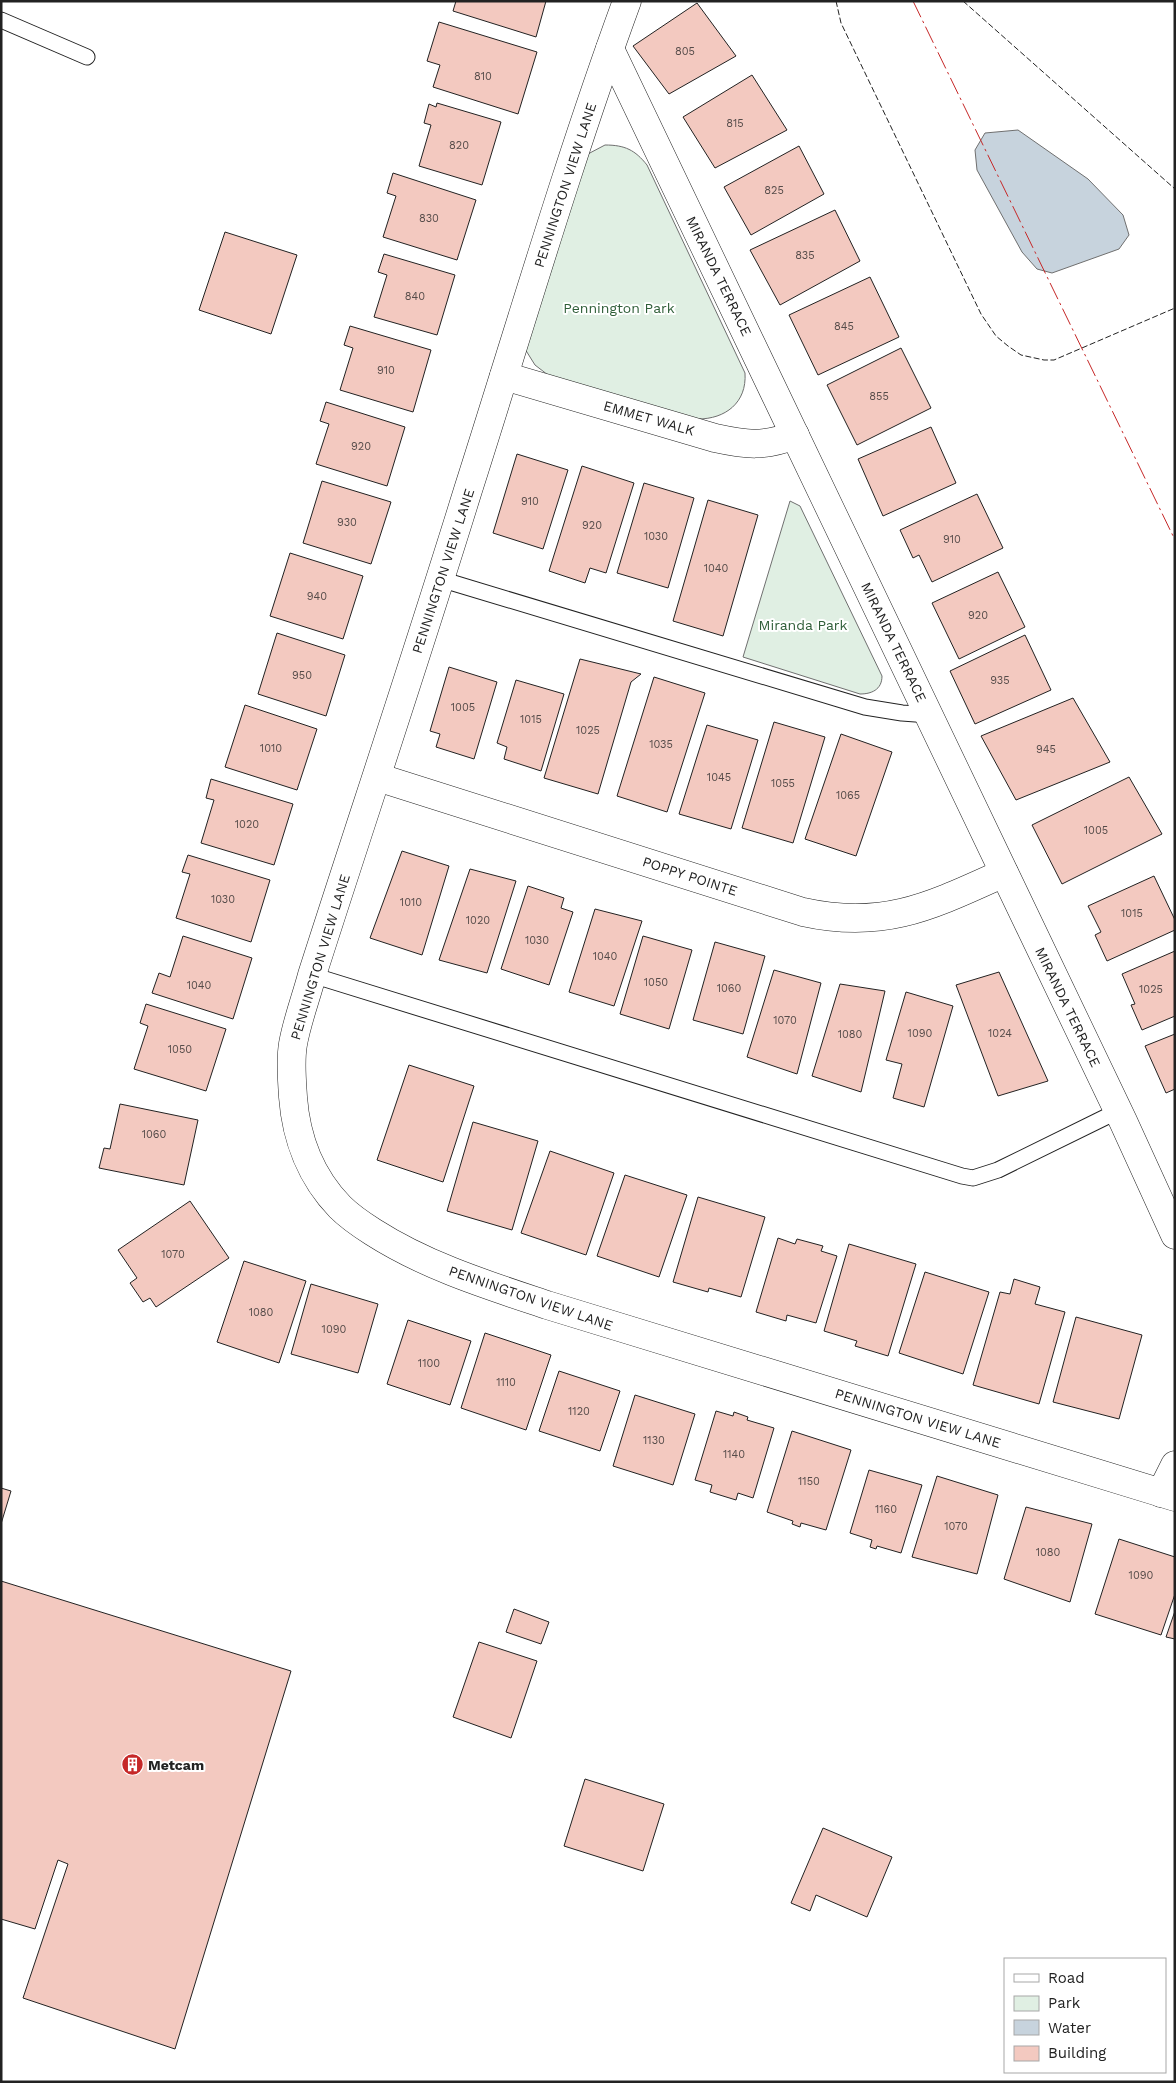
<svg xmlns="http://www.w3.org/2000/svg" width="1176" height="2083" viewBox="0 0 1176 2083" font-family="'Work Sans',sans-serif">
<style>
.green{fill:#e0efe3;stroke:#6f6f6f}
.water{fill:#c7d3dd;stroke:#6f6f6f}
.building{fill:#f3c9c0;stroke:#222}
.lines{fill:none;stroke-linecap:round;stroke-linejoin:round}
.service-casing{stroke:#222;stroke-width:17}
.minor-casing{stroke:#222;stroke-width:29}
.service{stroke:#fff;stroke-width:15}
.minor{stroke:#fff;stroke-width:28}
.fence{stroke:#222;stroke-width:1;stroke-dasharray:6 2.5;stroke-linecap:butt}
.power{stroke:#c62828;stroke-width:1;stroke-dasharray:18 4 2.5 4;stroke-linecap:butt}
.labels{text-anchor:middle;stroke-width:4;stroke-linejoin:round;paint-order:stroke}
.number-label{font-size:11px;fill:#564c4a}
.street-label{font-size:14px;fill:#222;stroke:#fff}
.park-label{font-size:14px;fill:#2f5e38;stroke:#fff}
.poi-label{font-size:14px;font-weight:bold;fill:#222;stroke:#fff;text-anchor:start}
</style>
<rect width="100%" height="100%" fill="#fff"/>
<!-- green -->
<g class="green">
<path d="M605 145C625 145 635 150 647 165L745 373C747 403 725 419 698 419L548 375 535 365 525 349 586 155Z"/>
<path d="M790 501 800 506 882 676C882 690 871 694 860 694L743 657Z"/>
</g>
<!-- water -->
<path class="water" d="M1018 130 1088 179 1123 215 1129 235 1119 249 1052 273 1037 269 1022 252 977 170 975 150 985 133Z"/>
<!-- building -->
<g class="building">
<path d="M456 1H546L536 37 453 11Z"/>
<path d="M697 3 736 56 669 94 633 46Z"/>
<path d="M439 22 537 52 518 114 433 87 440 65 427 61Z"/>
<path d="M752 75 787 130 715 168 683 117Z"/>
<path d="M437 103 501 122 482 185 419 166 431 125 424 123 429 104 436 107Z"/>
<path d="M799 146 824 194 751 235 724 187Z"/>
<path d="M393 173 476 200 457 260 383 237 396 196 387 193Z"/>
<path d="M835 210 860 261 780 305 750 250Z"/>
<path d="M225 232 297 255 271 334 199 310Z"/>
<path d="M384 254 455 275 437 335 374 317 387 275 378 272Z"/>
<path d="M870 277 899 337 818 375 789 315Z"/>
<path d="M350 326 431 350 413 412 340 390 353 348 344 345Z"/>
<path d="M901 348 931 408 857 445 827 385Z"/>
<path d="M326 402 405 427 387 486 316 464 329 424 320 421Z"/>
<path d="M931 427 956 483 883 516 858 459Z"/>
<path d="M517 454 568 470 543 549 493 533Z"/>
<path d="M582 466 634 483 606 573 590 568 585 583 549 571Z"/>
<path d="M322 481 391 502 371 564 303 543Z"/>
<path d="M644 483 694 498 668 588 617 573Z"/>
<path d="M977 494 1003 548 932 582 919 555 913 558 900 530Z"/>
<path d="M708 500 758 515 723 636 673 621Z"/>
<path d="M290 553 363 576 343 639 270 616Z"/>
<path d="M998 572 1025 627 959 659 932 603Z"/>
<path d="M277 633 345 655 326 716 258 694Z"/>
<path d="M1025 635 1051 690 975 724 950 671Z"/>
<path d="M580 659 641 674 631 682 598 794 544 778Z"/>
<path d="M449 667 497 682 474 759 436 747 440 734 430 731Z"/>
<path d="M654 677 705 693 667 812 617 796Z"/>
<path d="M516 680 564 694 541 771 504 759 507 747 497 743Z"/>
<path d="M1073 698 1110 762 1016 800 981 736Z"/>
<path d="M245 705 317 729 297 790 225 767Z"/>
<path d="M774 722 825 737 793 843 742 828Z"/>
<path d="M707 725 758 740 731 829 679 814Z"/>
<path d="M841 734 892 752 856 856 805 839Z"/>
<path d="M1129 777 1162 834 1062 884 1032 825Z"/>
<path d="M211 779 293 804 274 865 201 843 214 800 206 798Z"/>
<path d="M402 851 449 866 422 955 370 938Z"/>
<path d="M188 855 270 880 251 942 176 918 190 874 182 872Z"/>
<path d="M470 869 516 881 487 973 439 960Z"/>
<path d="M1154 876 1175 920V930L1107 961 1095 935 1101 932 1088 906Z"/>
<path d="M528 886 564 898 561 908 573 912 549 985 501 969Z"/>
<path d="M595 909 642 921 614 1006 569 992Z"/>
<path d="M183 936 252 958 233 1019 152 993 159 973 170 977Z"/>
<path d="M643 936 692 950 669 1029 620 1014Z"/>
<path d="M715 942 765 956 743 1034 693 1020Z"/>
<path d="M1175 951V1016L1142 1030 1131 1005 1135 1004 1122 974Z"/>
<path d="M774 970 821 983 797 1074 747 1057Z"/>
<path d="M999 972 1048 1081 998 1096 956 985Z"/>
<path d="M840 984 885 991 861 1092 812 1076Z"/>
<path d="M906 992 953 1006 924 1107 893 1098 902 1064 886 1060Z"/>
<path d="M146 1004 226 1029 206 1091 134 1069 148 1026 140 1023Z"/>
<path d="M1175 1034V1089L1166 1093 1145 1046Z"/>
<path d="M409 1065 474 1086 443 1182 377 1160Z"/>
<path d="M120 1104 198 1120 184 1185 99 1168 104 1148 110 1149Z"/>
<path d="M473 1122 538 1141 512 1230 447 1211Z"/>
<path d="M550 1151 614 1173 586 1255 521 1233Z"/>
<path d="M625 1175 687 1195 659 1277 597 1256Z"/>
<path d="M698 1197 765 1217 741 1297 709 1288 708 1292 673 1282Z"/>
<path d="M190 1201 229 1258 156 1307 150 1298 143 1302 130 1283 137 1278 118 1250Z"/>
<path d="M778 1238 795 1244 797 1239 823 1246 821 1251 837 1256 816 1323 787 1315 786 1321 756 1312Z"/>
<path d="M849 1244 916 1264 888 1356 855 1346 857 1341 824 1331Z"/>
<path d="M244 1261 306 1281 279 1363 217 1342Z"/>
<path d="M925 1272 989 1292 963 1374 899 1353Z"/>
<path d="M1014 1279 1040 1287 1035 1304 1065 1312 1039 1404 973 1385 1000 1292 1010 1294Z"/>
<path d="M311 1284 378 1304 358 1373 291 1354Z"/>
<path d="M1076 1317 1142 1335 1119 1419 1053 1402Z"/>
<path d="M408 1320 471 1341 450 1405 387 1384Z"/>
<path d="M485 1333 551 1355 526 1430 461 1408Z"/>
<path d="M559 1371 620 1391 600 1451 539 1431Z"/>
<path d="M635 1395 695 1414 673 1485 613 1466Z"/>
<path d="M716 1411 733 1416 734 1412 748 1417 747 1420 774 1428 753 1498 738 1493 736 1500 710 1492 712 1485 695 1480Z"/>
<path d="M792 1431 851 1450 826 1530 801 1523 800 1527 792 1524 793 1521 767 1512Z"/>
<path d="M869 1470 922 1485 901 1553 877 1546 876 1549 870 1547 872 1540 850 1533Z"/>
<path d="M937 1476 998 1495 977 1574 912 1557Z"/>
<path d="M1 1488 11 1491 1 1524Z"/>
<path d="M1026 1507 1092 1524 1070 1602 1004 1579Z"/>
<path d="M1119 1539 1175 1557V1594L1161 1635 1095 1614Z"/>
<path d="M1 1581 291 1671 175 2049 23 1998 68 1864 58 1860 35 1929 1 1919Z"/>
<path d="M514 1609 549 1622 541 1644 506 1632Z"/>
<path d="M1175 1611V1639L1166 1637Z"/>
<path d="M479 1642 537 1661 511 1738 453 1717Z"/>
<path d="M585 1779 664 1804 643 1871 564 1846Z"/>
<path d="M823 1828 892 1857 867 1917 816 1895 810 1911 791 1903Z"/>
</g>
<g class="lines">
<defs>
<g id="service">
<path d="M1 20 87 57"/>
<path d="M440 579 865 707 902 713 929 715"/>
<path d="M312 975 962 1176 973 1178 998 1170 1118 1111"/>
</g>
<g id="minor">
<path d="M627 1C568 162 520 327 468 490 418 652 364 813 312 975 306 998 297 1021 293 1044 290 1061 292 1080 293 1097 296 1138 311 1177 340 1207 349 1216 362 1225 373 1232 426 1266 487 1285 547 1305L1175 1497"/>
<path d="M610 49 1123 1121 1175 1235"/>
<path d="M504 376 715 438C747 445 764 447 795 435"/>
<path d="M377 777 803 912C884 930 931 906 1004 873"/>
<path d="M1161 1493 1175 1465"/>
</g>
</defs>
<!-- service casing -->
<use href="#service" class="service-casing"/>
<!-- minor casing -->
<use href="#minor" class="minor-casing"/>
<!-- service -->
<use href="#service" class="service"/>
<!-- minor -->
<use href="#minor" class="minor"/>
<!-- fence -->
<g class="fence">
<path d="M836 1 841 23 981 314 996 336 1008 346 1021 355 1044 360H1054L1175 308"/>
<path d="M963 1 1175 189"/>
</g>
<!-- power -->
<path class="power" d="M913 1 1175 540"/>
</g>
<!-- icons -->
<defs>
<symbol id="building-disc" viewBox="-11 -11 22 22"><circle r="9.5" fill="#c62828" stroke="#fff"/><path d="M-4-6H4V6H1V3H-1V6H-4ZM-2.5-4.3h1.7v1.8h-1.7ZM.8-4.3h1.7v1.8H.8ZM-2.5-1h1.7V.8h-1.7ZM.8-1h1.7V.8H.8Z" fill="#fff"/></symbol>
</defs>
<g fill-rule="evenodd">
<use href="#building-disc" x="120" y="1752" width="25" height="25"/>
</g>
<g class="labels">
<!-- number labels -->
<g class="number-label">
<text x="685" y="55">805</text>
<text x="483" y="80">810</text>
<text x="735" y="127">815</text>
<text x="459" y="149">820</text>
<text x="774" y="194">825</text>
<text x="429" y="222">830</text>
<text x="805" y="259">835</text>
<text x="415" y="300">840</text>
<text x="844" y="330">845</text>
<text x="386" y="374">910</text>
<text x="879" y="400">855</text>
<text x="361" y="450">920</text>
<text x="530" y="505">910</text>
<text x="347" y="526">930</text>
<text x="592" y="529">920</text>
<text x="656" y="540">1030</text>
<text x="952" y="543">910</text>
<text x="716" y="572">1040</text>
<text x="317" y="600">940</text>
<text x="978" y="619">920</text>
<text x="302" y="679">950</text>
<text x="1000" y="684">935</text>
<text x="463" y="711">1005</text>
<text x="531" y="723">1015</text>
<text x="588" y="734">1025</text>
<text x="661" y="748">1035</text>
<text x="271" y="752">1010</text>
<text x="1046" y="753">945</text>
<text x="719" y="781">1045</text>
<text x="783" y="787">1055</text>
<text x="848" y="799">1065</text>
<text x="247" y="828">1020</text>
<text x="1096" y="834">1005</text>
<text x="223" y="903">1030</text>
<text x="411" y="906">1010</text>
<text x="1132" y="917">1015</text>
<text x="478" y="924">1020</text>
<text x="537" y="944">1030</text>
<text x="605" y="960">1040</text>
<text x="656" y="986">1050</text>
<text x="199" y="989">1040</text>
<text x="729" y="992">1060</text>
<text x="1151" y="993">1025</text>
<text x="785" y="1024">1070</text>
<text x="920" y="1037">1090</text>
<text x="1000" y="1037">1024</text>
<text x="850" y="1038">1080</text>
<text x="180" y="1053">1050</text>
<text x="154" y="1138">1060</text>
<text x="173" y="1258">1070</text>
<text x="261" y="1316">1080</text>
<text x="334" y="1333">1090</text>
<text x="429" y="1367">1100</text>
<text x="506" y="1386">1110</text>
<text x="579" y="1415">1120</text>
<text x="654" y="1444">1130</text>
<text x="734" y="1458">1140</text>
<text x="809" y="1485">1150</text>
<text x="886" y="1513">1160</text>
<text x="956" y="1530">1070</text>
<text x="1048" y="1556">1080</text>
<text x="1141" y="1579">1090</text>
</g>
<!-- street labels -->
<g class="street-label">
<text transform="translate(565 185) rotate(-72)" y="5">PENNINGTON VIEW LANE</text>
<text transform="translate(719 276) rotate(64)" y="5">MIRANDA TERRACE</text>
<text transform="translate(649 418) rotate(16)" y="5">EMMET WALK</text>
<text transform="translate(443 571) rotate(-72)" y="5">PENNINGTON VIEW LANE</text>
<text transform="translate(894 642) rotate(64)" y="5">MIRANDA TERRACE</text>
<text transform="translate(690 876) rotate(18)" y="5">POPPY POINTE</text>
<text transform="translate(320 957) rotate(-73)" y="5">PENNINGTON VIEW LANE</text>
<text transform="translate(1068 1007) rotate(64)" y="5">MIRANDA TERRACE</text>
<text transform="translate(531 1298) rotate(19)" y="5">PENNINGTON VIEW LANE</text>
<text transform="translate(918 1418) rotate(17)" y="5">PENNINGTON VIEW LANE</text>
</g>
<!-- park labels -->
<g class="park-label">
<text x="619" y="313">Pennington Park</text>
<text x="803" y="630">Miranda Park</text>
</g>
<!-- poi labels -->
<g class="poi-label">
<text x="148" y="1770">Metcam</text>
</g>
</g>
<!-- border -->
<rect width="1176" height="2083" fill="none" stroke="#222222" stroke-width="5"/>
<!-- legend -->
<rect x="1004" y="1958" width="162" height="115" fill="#ffffff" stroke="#a7a7a7"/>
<rect x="1014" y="1974" width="25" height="8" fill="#ffffff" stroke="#a7a7a7"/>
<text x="1048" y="1983" font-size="15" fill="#222222">Road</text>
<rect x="1014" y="1996" width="25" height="15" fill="#e0efe3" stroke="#a7a7a7"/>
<text x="1048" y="2008" font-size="15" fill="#222222">Park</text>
<rect x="1014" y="2020" width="25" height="15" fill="#c7d3dd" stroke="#a7a7a7"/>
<text x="1048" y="2033" font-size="15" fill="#222222">Water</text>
<rect x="1014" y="2046" width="25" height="15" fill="#f3c9c0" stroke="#a7a7a7"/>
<text x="1048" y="2058" font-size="15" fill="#222222">Building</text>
</svg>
